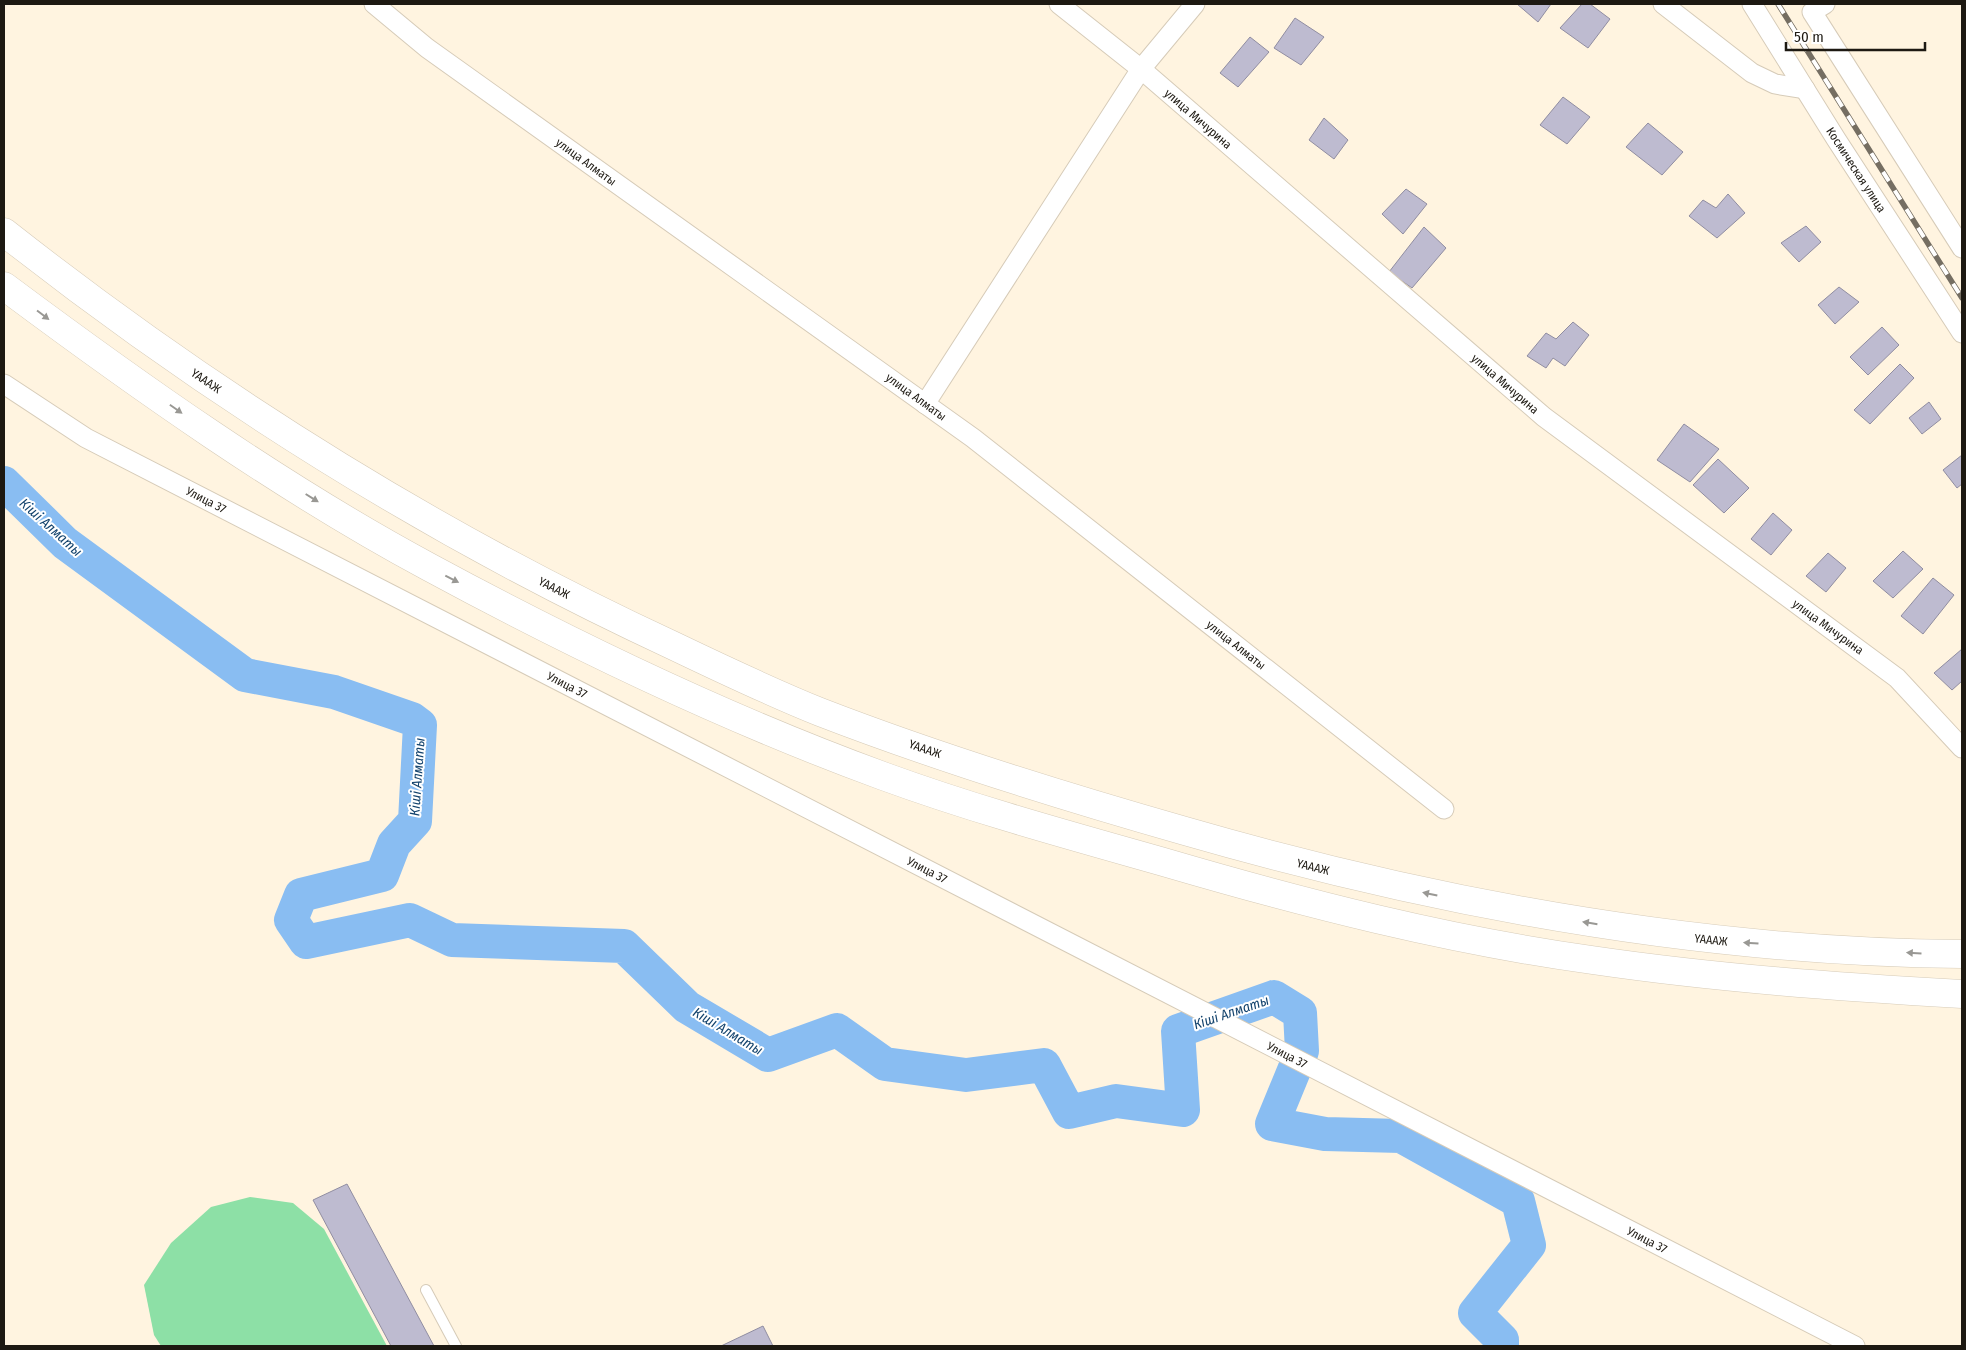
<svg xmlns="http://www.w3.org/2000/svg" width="1966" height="1350" viewBox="0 0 1966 1350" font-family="'Fira Sans Condensed',sans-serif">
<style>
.green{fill:#8de0a6}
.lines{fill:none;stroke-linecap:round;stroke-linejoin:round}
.river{stroke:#89bdf2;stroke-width:34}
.building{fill:#bebbd0;stroke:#908da1}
.service-casing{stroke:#d6cbb8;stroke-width:12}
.minor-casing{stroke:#d6cbb8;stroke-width:21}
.motorway-casing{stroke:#d6cbb8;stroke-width:29}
.service{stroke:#fff;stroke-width:10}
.minor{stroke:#fff;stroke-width:19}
.motorway{stroke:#fff;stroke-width:28}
.rail-casing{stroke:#756e62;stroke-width:5.5}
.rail{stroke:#fff;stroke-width:4;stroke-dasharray:11;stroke-linecap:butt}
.oneway{fill:#999894}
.labels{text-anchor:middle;stroke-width:4;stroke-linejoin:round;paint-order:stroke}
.street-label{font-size:12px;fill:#1d1912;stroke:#fff}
.water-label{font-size:14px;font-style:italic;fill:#13436d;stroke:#fff}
</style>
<rect width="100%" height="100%" fill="#fff4e0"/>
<!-- green -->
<path class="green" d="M250 1197 293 1203 324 1229 387 1346H161L154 1335 144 1285 171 1243 211 1207Z"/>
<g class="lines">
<!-- river -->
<path class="river" d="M4 483 65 543 245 675 334 692 412 719 420 725 415 821 394 844 382 875 301 895 291 920 306 942 410 920 452 940 624 946 687 1007 768 1055 837 1030 885 1064 966 1075 1044 1065 1069 1112 1116 1101 1183 1110 1178 1031 1274 997 1300 1013 1302 1051 1272 1124 1325 1134 1401 1136 1518 1201 1529 1245 1475 1313 1502 1340V1346"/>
</g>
<!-- building -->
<g class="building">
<path d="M1517 4H1551L1538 22Z"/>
<path d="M1582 4H1590L1610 19 1588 48 1560 28Z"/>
<path d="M1295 18 1324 37 1301 65 1274 48Z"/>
<path d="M1250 37 1269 52 1238 87 1220 73Z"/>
<path d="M1563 97 1590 117 1567 144 1540 125Z"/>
<path d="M1324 118 1348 140 1334 159 1309 140Z"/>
<path d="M1648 123 1683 152 1662 175 1626 147Z"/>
<path d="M1406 189 1427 204 1403 234 1382 214Z"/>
<path d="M1728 194 1745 213 1717 238 1689 216 1703 200 1716 208Z"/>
<path d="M1806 226 1821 242 1799 262 1781 243Z"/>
<path d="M1424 227 1446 248 1412 288 1389 272Z"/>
<path d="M1839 287 1859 302 1835 324 1818 305Z"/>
<path d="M1573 322 1589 335 1565 366 1553 358 1546 368 1527 356 1546 333 1556 339Z"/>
<path d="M1882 327 1899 345 1868 375 1850 357Z"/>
<path d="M1900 364 1914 378 1870 424 1854 410Z"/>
<path d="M1929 402 1941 419 1922 434 1909 418Z"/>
<path d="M1684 424 1719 449 1690 482 1657 460Z"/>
<path d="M1962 455V484L1957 488 1943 470Z"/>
<path d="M1718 459 1749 488 1724 513 1693 485Z"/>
<path d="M1773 513 1792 530 1771 555 1751 539Z"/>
<path d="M1903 551 1923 569 1893 598 1873 581Z"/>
<path d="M1828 553 1846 568 1826 592 1806 576Z"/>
<path d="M1933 578 1954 595 1923 634 1901 616Z"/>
<path d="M1962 649V681L1952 690 1934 673Z"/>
<path d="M347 1184 434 1346H391L313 1200Z"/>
<path d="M763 1326 773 1346H721Z"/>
</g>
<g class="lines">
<defs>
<path id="service" d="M426 1290 456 1346"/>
<g id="minor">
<path d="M374 4 427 48 973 438 1444 809"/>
<path d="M1059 4 1141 69 1544 417 1897 678 1962 748"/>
<path d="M1663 4 1752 73 1775 84 1805 89"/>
<path d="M1752 4 1836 139 1962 333"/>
<path d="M1825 4 1812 12 1962 248"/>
<path d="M4 384 86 438 1855 1346"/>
<path d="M925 404 1141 69 1195 4"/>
</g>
<g id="motorway">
<path d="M4 232C211 395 434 535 674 646 722 669 770 692 820 712 939 758 1062 796 1185 831 1438 904 1698 952 1962 954"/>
<path d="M4 286C138 386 282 488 429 567 575 646 727 719 883 776 976 810 1072 836 1167 863 1307 904 1448 940 1592 960 1715 978 1838 987 1962 994"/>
</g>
</defs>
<!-- service casing -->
<use href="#service" class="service-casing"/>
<!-- minor casing -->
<use href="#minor" class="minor-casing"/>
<!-- motorway casing -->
<use href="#motorway" class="motorway-casing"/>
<!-- service -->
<use href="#service" class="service"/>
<!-- minor -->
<use href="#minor" class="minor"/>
<!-- motorway -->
<use href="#motorway" class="motorway"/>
<defs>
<path id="rail" d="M1778 4 1962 298"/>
</defs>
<!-- rail casing -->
<use href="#rail" class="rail-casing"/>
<!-- rail -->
<use href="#rail" class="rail"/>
</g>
<!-- one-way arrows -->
<defs><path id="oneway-solid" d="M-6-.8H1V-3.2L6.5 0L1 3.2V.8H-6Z" transform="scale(1.25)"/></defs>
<g class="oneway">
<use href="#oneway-solid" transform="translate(43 315) rotate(37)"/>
<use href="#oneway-solid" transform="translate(176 409) rotate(35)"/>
<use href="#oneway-solid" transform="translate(312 498) rotate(32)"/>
<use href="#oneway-solid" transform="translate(452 579) rotate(27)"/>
<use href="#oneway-solid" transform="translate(1430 894) rotate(-168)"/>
<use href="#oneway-solid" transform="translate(1590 923) rotate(-171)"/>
<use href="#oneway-solid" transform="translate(1751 943) rotate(-176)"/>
<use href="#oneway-solid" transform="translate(1914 953) rotate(-177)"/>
</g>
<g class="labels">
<!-- street labels -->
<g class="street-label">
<text transform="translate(1198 119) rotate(41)" y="4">улица Мичурина</text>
<text transform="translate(586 162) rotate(36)" y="4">улица Алматы</text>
<text transform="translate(1856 170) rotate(57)" y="4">Космическая улица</text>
<text transform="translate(206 381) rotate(34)" y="4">ҮАААЖ</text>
<text transform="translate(1505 384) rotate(41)" y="4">улица Мичурина</text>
<text transform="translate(916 397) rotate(36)" y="4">улица Алматы</text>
<text transform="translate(206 500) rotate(27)" y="4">Улица 37</text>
<text transform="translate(554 588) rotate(27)" y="4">ҮАААЖ</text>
<text transform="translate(1828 627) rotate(36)" y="4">улица Мичурина</text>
<text transform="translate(1236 645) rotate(38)" y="4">улица Алматы</text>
<text transform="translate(567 685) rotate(27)" y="4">Улица 37</text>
<text transform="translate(925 749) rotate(19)" y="4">ҮАААЖ</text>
<text transform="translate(1313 867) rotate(14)" y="4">ҮАААЖ</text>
<text transform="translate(927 870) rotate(27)" y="4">Улица 37</text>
<text transform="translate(1711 940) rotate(6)" y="4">ҮАААЖ</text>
<text transform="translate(1287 1055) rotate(27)" y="4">Улица 37</text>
<text transform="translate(1647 1240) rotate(27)" y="4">Улица 37</text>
</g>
<!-- water labels -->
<g class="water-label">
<text transform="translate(51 527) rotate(42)" y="5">Кіші Алматы</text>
<text transform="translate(417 777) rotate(-86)" y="5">Кіші Алматы</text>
<text transform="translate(1231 1012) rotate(-19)" y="5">Кіші Алматы</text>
<text transform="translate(728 1031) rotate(31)" y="5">Кіші Алматы</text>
</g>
</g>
<!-- border -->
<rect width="1966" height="1350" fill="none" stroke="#1d1912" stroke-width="10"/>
<!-- scale -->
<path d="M1786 42v8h139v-8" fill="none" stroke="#1d1912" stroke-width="2.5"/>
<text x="1794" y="42" font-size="15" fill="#1d1912" stroke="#ffffff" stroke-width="4" paint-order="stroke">50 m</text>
</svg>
